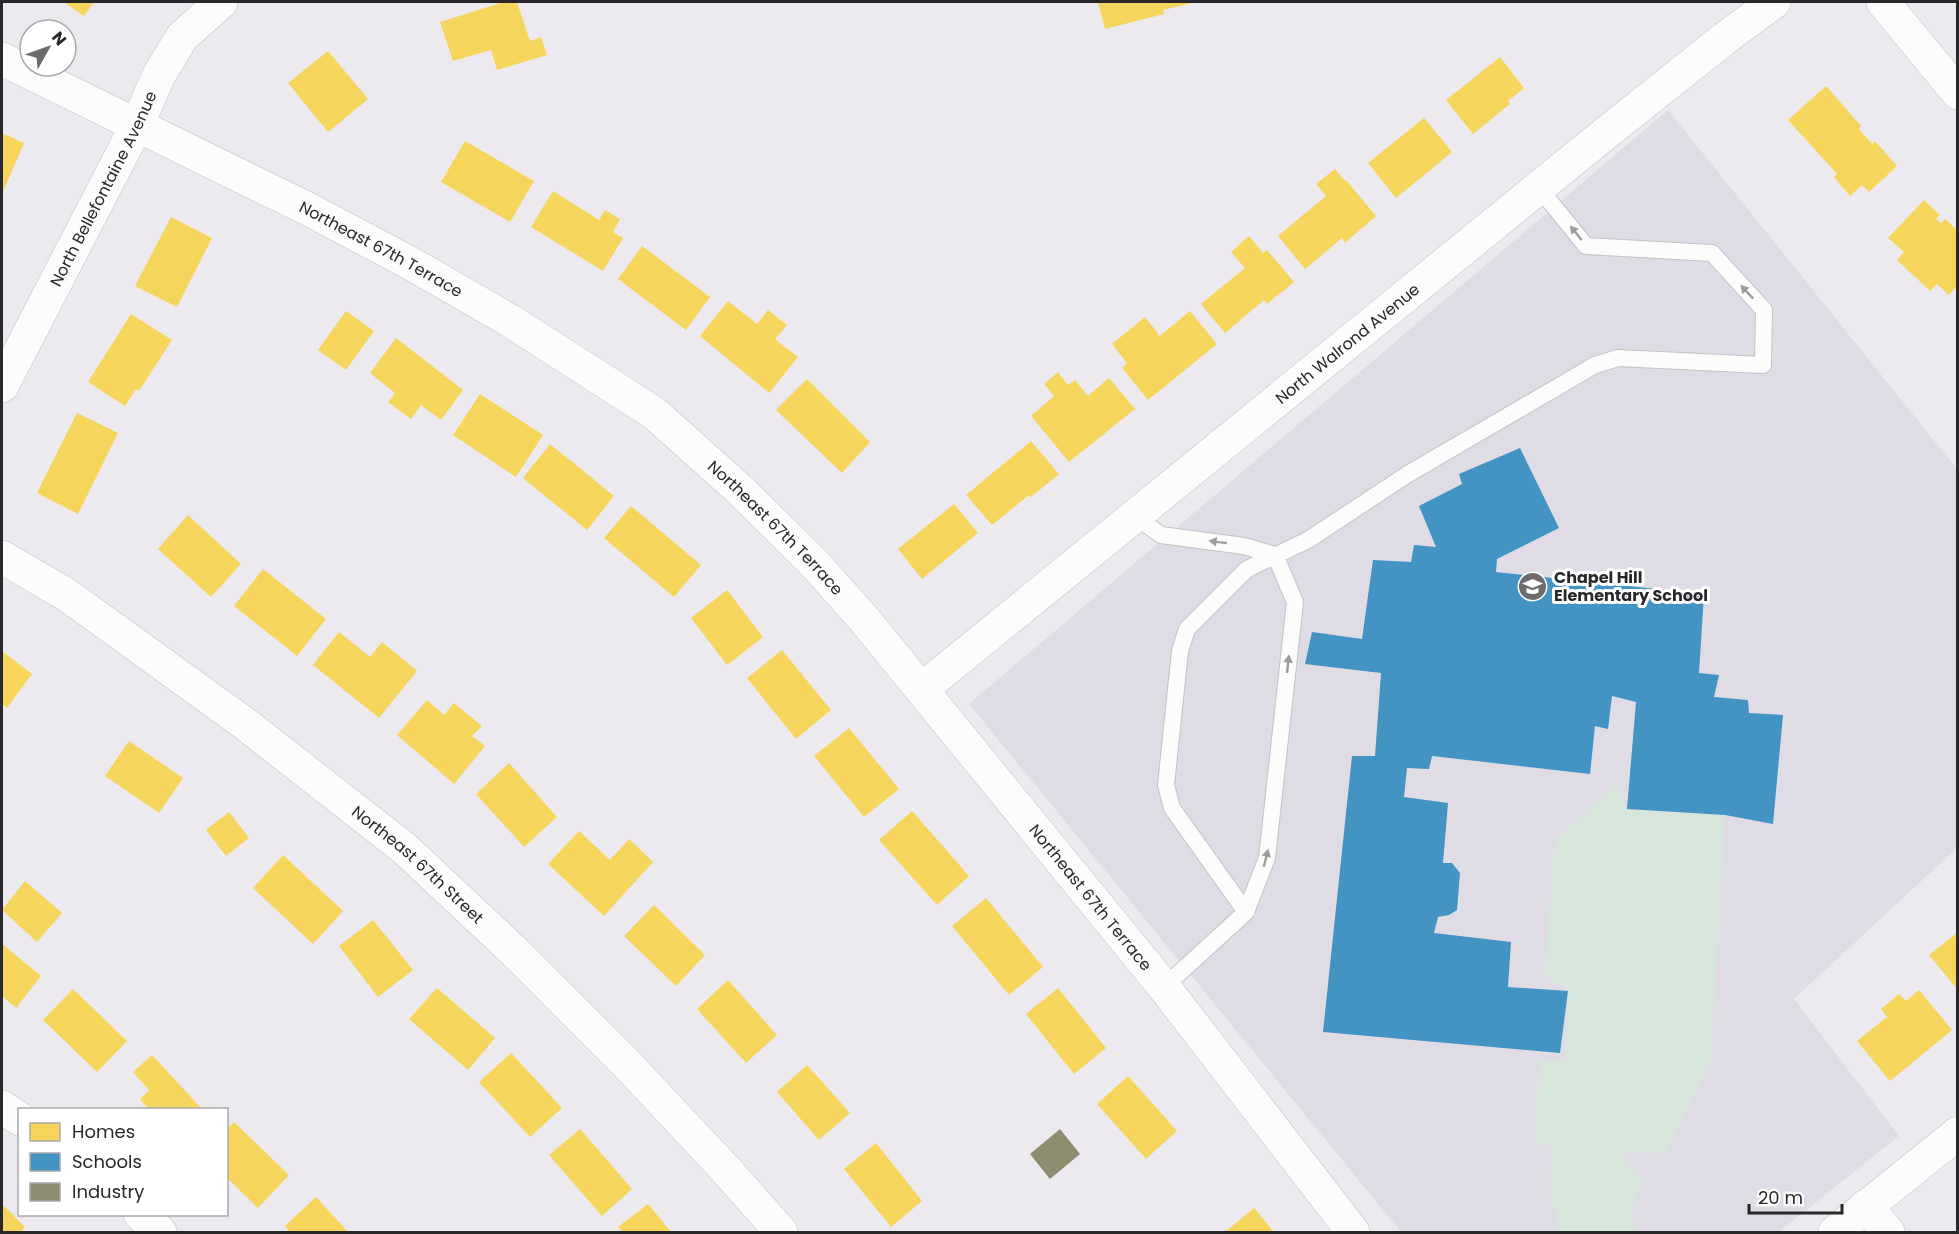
<svg xmlns="http://www.w3.org/2000/svg" width="1959" height="1234" viewBox="0 0 1959 1234" font-family="Poppins,sans-serif">
<style>
.built{fill:#e0dce5}
.green{fill:#d6e6db}
.homes{fill:#f6d55c}
.schools{fill:#4393c3}
.industry{fill:#8c8c6e}
.lines{fill:none;stroke-linecap:round;stroke-linejoin:round}
.lane-casing{stroke:#c3c2c4;stroke-width:18}
.street-casing{stroke:#c3c2c4;stroke-width:34}
.lane{stroke:#fcfcfc;stroke-width:16}
.street{stroke:#fcfcfc;stroke-width:33}
.oneway{fill:#9d9c9d}
.labels{text-anchor:middle;stroke-width:6;stroke-linejoin:round;paint-order:stroke}
.street-label{font-size:16px;fill:#282729;stroke:#fff}
.poi-label{font-size:16px;font-weight:bold;fill:#282729;stroke:#fff;text-anchor:start}
</style>
<rect width="100%" height="100%" fill="#eceaee"/>
<!-- built -->
<path class="built" d="M1668 110 1957 469V848L1794 999 1899 1136 1779 1232H1401L969 704Z"/>
<!-- green -->
<path class="green" d="M1617 784 1627 809 1725 815 1711 1058 1667 1153 1621 1152 1643 1182 1631 1211 1636 1232H1558L1557 1217 1550 1195 1552 1145 1536 1144 1539 1060 1565 1061 1568 991 1545 974 1555 841Z"/>
<!-- homes -->
<g class="homes">
<path d="M64 2H94L84 16Z"/>
<path d="M504 2H517L530 41 541 37 547 55 497 70 491 50 453 61 440 22Z"/>
<path d="M1098 2H1196L1163 10 1164 14 1105 29Z"/>
<path d="M328 51 368 99 328 132 288 83Z"/>
<path d="M1500 57 1524 88 1508 101 1510 104 1473 134 1446 100Z"/>
<path d="M1826 86 1861 126 1859 129 1872 144 1875 141 1897 166 1869 192 1862 185 1850 196 1834 177 1837 174 1788 120Z"/>
<path d="M1424 118 1452 152 1396 198 1368 163Z"/>
<path d="M2 133 24 143 2 194Z"/>
<path d="M465 141 534 181 510 222 441 182Z"/>
<path d="M1335 169 1345 181 1346 180 1376 216 1345 243 1342 238 1305 269 1278 236 1326 196 1316 184Z"/>
<path d="M553 191 599 220 605 210 620 219 613 232 623 238 603 271 531 227Z"/>
<path d="M1924 200 1940 215 1936 219 1941 223 1945 219 1958 231V285L1949 295 1937 284 1930 291 1897 260 1904 252 1888 238Z"/>
<path d="M171 217 212 238 177 307 135 286Z"/>
<path d="M1249 236 1263 253 1267 250 1294 282 1267 304 1264 300 1225 333 1201 304 1245 268 1231 252Z"/>
<path d="M642 246 710 297 686 330 618 279Z"/>
<path d="M728 301 757 324 768 310 787 325 775 339 798 357 769 393 700 336Z"/>
<path d="M346 311 374 331 346 370 318 350Z"/>
<path d="M1190 311 1217 344 1148 400 1122 368 1127 363 1112 344 1145 317 1160 336Z"/>
<path d="M131 314 172 340 139 391 136 389 125 406 88 382Z"/>
<path d="M396 338 463 390 441 420 421 405 411 419 388 402 395 393 370 373Z"/>
<path d="M1058 372 1068 385 1075 380 1088 396 1109 378 1135 409 1069 462 1031 416 1054 396 1044 384Z"/>
<path d="M807 379 870 442 842 473 776 410Z"/>
<path d="M480 394 543 435 516 477 453 435Z"/>
<path d="M77 413 118 433 78 514 37 493Z"/>
<path d="M1031 441 1059 474 1031 497 1029 495 992 525 966 495Z"/>
<path d="M550 444 614 496 587 530 523 478Z"/>
<path d="M954 504 978 533 922 579 898 549Z"/>
<path d="M631 506 701 565 674 597 604 538Z"/>
<path d="M188 515 241 564 211 597 158 549Z"/>
<path d="M263 569 326 619 297 656 234 606Z"/>
<path d="M727 590 763 637 727 665 691 618Z"/>
<path d="M339 632 370 657 382 642 417 671 379 718 313 665Z"/>
<path d="M782 650 831 710 796 739 747 678Z"/>
<path d="M2 651 32 674 7 708 2 704Z"/>
<path d="M427 700 444 715 454 703 482 726 472 736 485 746 454 784 397 735Z"/>
<path d="M849 728 899 789 864 817 814 756Z"/>
<path d="M129 741 183 778 159 813 105 776Z"/>
<path d="M509 763 557 817 524 847 476 794Z"/>
<path d="M912 811 969 876 937 905 879 840Z"/>
<path d="M229 812 249 838 226 856 206 830Z"/>
<path d="M579 831 610 860 629 839 653 862 604 916 548 864Z"/>
<path d="M283 855 343 911 313 944 253 888Z"/>
<path d="M25 881 62 913 37 942 2 910Z"/>
<path d="M986 898 1043 967 1009 995 952 926Z"/>
<path d="M654 905 705 955 676 986 624 936Z"/>
<path d="M373 920 413 970 378 997 339 946Z"/>
<path d="M1958 932V990L1929 955Z"/>
<path d="M2 944 41 976 16 1008 2 996Z"/>
<path d="M728 980 777 1035 746 1063 697 1009Z"/>
<path d="M437 988 495 1038 468 1070 409 1019Z"/>
<path d="M1058 988 1106 1048 1074 1074 1026 1014Z"/>
<path d="M73 989 127 1041 97 1072 43 1020Z"/>
<path d="M1919 990 1952 1030 1890 1081 1857 1041 1887 1017 1881 1009 1899 994 1906 1001Z"/>
<path d="M511 1053 562 1108 530 1137 479 1082Z"/>
<path d="M152 1055 203 1110H149L140 1099 149 1090 133 1072Z"/>
<path d="M807 1065 850 1113 819 1140 777 1092Z"/>
<path d="M1128 1076 1177 1131 1146 1159 1097 1104Z"/>
<path d="M234 1122 289 1175 258 1208 226 1177V1130Z"/>
<path d="M580 1129 632 1189 602 1216 549 1155Z"/>
<path d="M876 1143 922 1201 891 1227 844 1169Z"/>
<path d="M316 1197 348 1232H290L285 1226Z"/>
<path d="M2 1204 25 1227 20 1232H2Z"/>
<path d="M648 1204 671 1232H623L618 1227Z"/>
<path d="M1254 1208 1274 1232H1225Z"/>
</g>
<!-- schools -->
<path class="schools" d="M1520 448 1559 528 1497 559 1496 572 1704 594 1699 673 1719 675 1714 697 1748 700 1749 713 1783 715 1773 824 1725 815 1627 809 1636 702 1612 696 1608 729 1595 726 1590 774 1432 756 1429 769 1407 768 1404 797 1448 803 1443 863H1452L1460 873 1457 910 1449 915 1438 917 1434 933 1511 942 1508 987 1568 991 1560 1053 1323 1032 1352 756H1375L1381 673 1305 664 1312 632 1362 639 1373 560 1411 562 1414 545 1436 547 1419 506 1462 484 1459 474Z"/>
<!-- industry -->
<path class="industry" d="M1060 1129 1080 1154 1050 1179 1030 1154Z"/>
<g class="lines">
<defs>
<g id="lane">
<path d="M1136 517 1161 535 1244 546 1275 555 1295 602 1267 858 1246 912 1164 987"/>
<path d="M1246 912 1172 808 1166 785 1180 651 1187 629 1247 569 1308 540 1408 474 1595 365 1618 358 1763 365 1764 310 1712 253 1586 246 1539 188"/>
</g>
<g id="street">
<path d="M1883 2 1958 93"/>
<path id="s1" d="M2 59 308 209 410 263 509 320 654 413 739 489 813 562 863 618 1164 987 1353 1232"/>
<path id="s2" d="M2 386 137 125 159 75 182 37 221 2"/>
<path id="s3" d="M2 557 67 595 244 723 404 848 516 953 624 1061 728 1172 781 1232"/>
<path id="s4" d="M922 689 1601 137 1724 39 1774 2"/>
<path d="M2 1107 20 1119"/>
<path d="M1866 1206 1888 1232"/>
<path d="M140 1214 160 1232"/>
<path d="M1835 1232 1958 1133"/>
</g>
</defs>
<!-- lane casing -->
<use href="#lane" class="lane-casing"/>
<!-- street casing -->
<use href="#street" class="street-casing"/>
<!-- lane -->
<use href="#lane" class="lane"/>
<!-- street -->
<use href="#street" class="street"/>
</g>
<!-- one-way arrows -->
<defs><path id="oneway-solid" d="M-6-.8H1V-3.2L6.5 0L1 3.2V.8H-6Z" transform="scale(1.5)"/></defs>
<g class="oneway">
<use href="#oneway-solid" transform="translate(1576 233) rotate(-129)"/>
<use href="#oneway-solid" transform="translate(1747 292) rotate(-133)"/>
<use href="#oneway-solid" transform="translate(1218 542) rotate(-173)"/>
<use href="#oneway-solid" transform="translate(1288 664) rotate(-84)"/>
<use href="#oneway-solid" transform="translate(1266 858) rotate(-76)"/>
</g>
<!-- icons -->
<defs>
<symbol id="school-disc" viewBox="-11 -11 22 22"><circle r="9.5" fill="#6d6b6e" stroke="#fff"/><path d="M0-5L7-2L0 1L-7-2ZM-4 1L0 2.5L4 1V4Q0 6-4 4Z" fill="#fff"/></symbol>
</defs>
<g fill-rule="evenodd">
<use href="#school-disc" x="1516" y="570" width="33" height="33"/>
</g>
<g class="labels">
<!-- street labels -->
<g class="street-label">
<text dy="6" stroke="none"><textPath href="#s2" startOffset="222">North Bellefontaine Avenue</textPath></text>
<text dy="6" stroke="none"><textPath href="#s1" startOffset="424">Northeast 67th Terrace</textPath></text>
<text dy="6" stroke="none"><textPath href="#s4" startOffset="548">North Walrond Avenue</textPath></text>
<text dy="6" stroke="none"><textPath href="#s1" startOffset="910">Northeast 67th Terrace</textPath></text>
<text dy="6" stroke="none"><textPath href="#s3" startOffset="518">Northeast 67th Street</textPath></text>
<text dy="6" stroke="none"><textPath href="#s1" startOffset="1396">Northeast 67th Terrace</textPath></text>
</g>
<!-- poi labels -->
<g class="poi-label">
<text x="1554" y="583">Chapel Hill<tspan x="1554" dy="18">Elementary School</tspan></text>
</g>
</g>
<!-- border -->
<rect width="1959" height="1234" fill="none" stroke="#282729" stroke-width="6"/>
<!-- legend -->
<rect x="18" y="1108" width="210" height="108" fill="#ffffff" stroke="#a9a9a9" stroke-width="1.5"/>
<rect x="30" y="1123" width="30" height="18" fill="#f6d55c" stroke="#a9a9a9" stroke-width="1.5"/>
<text x="72" y="1138" font-size="18" fill="#282729">Homes</text>
<rect x="30" y="1153" width="30" height="18" fill="#4393c3" stroke="#a9a9a9" stroke-width="1.5"/>
<text x="72" y="1168" font-size="18" fill="#282729">Schools</text>
<rect x="30" y="1183" width="30" height="18" fill="#8c8c6e" stroke="#a9a9a9" stroke-width="1.5"/>
<text x="72" y="1198" font-size="18" fill="#282729">Industry</text>
<!-- north arrow -->
<g transform="translate(48 48) rotate(50)"><circle r="28" fill="#ffffff" stroke="#a9a9a9" stroke-width="1.5"/>
<path d="M0-4.5L10 22L0 15L-10 22Z" fill="#6d6b6e"/>
<text y="-9" font-size="16" font-weight="bold" text-anchor="middle" fill="#282729">N</text>
</g>
<!-- scale -->
<path d="M1749 1204v9h93v-9" fill="none" stroke="#282729" stroke-width="3"/>
<text x="1758" y="1204" font-size="18" fill="#282729" stroke="#ffffff" stroke-width="4.5" paint-order="stroke">20 m</text>
</svg>
